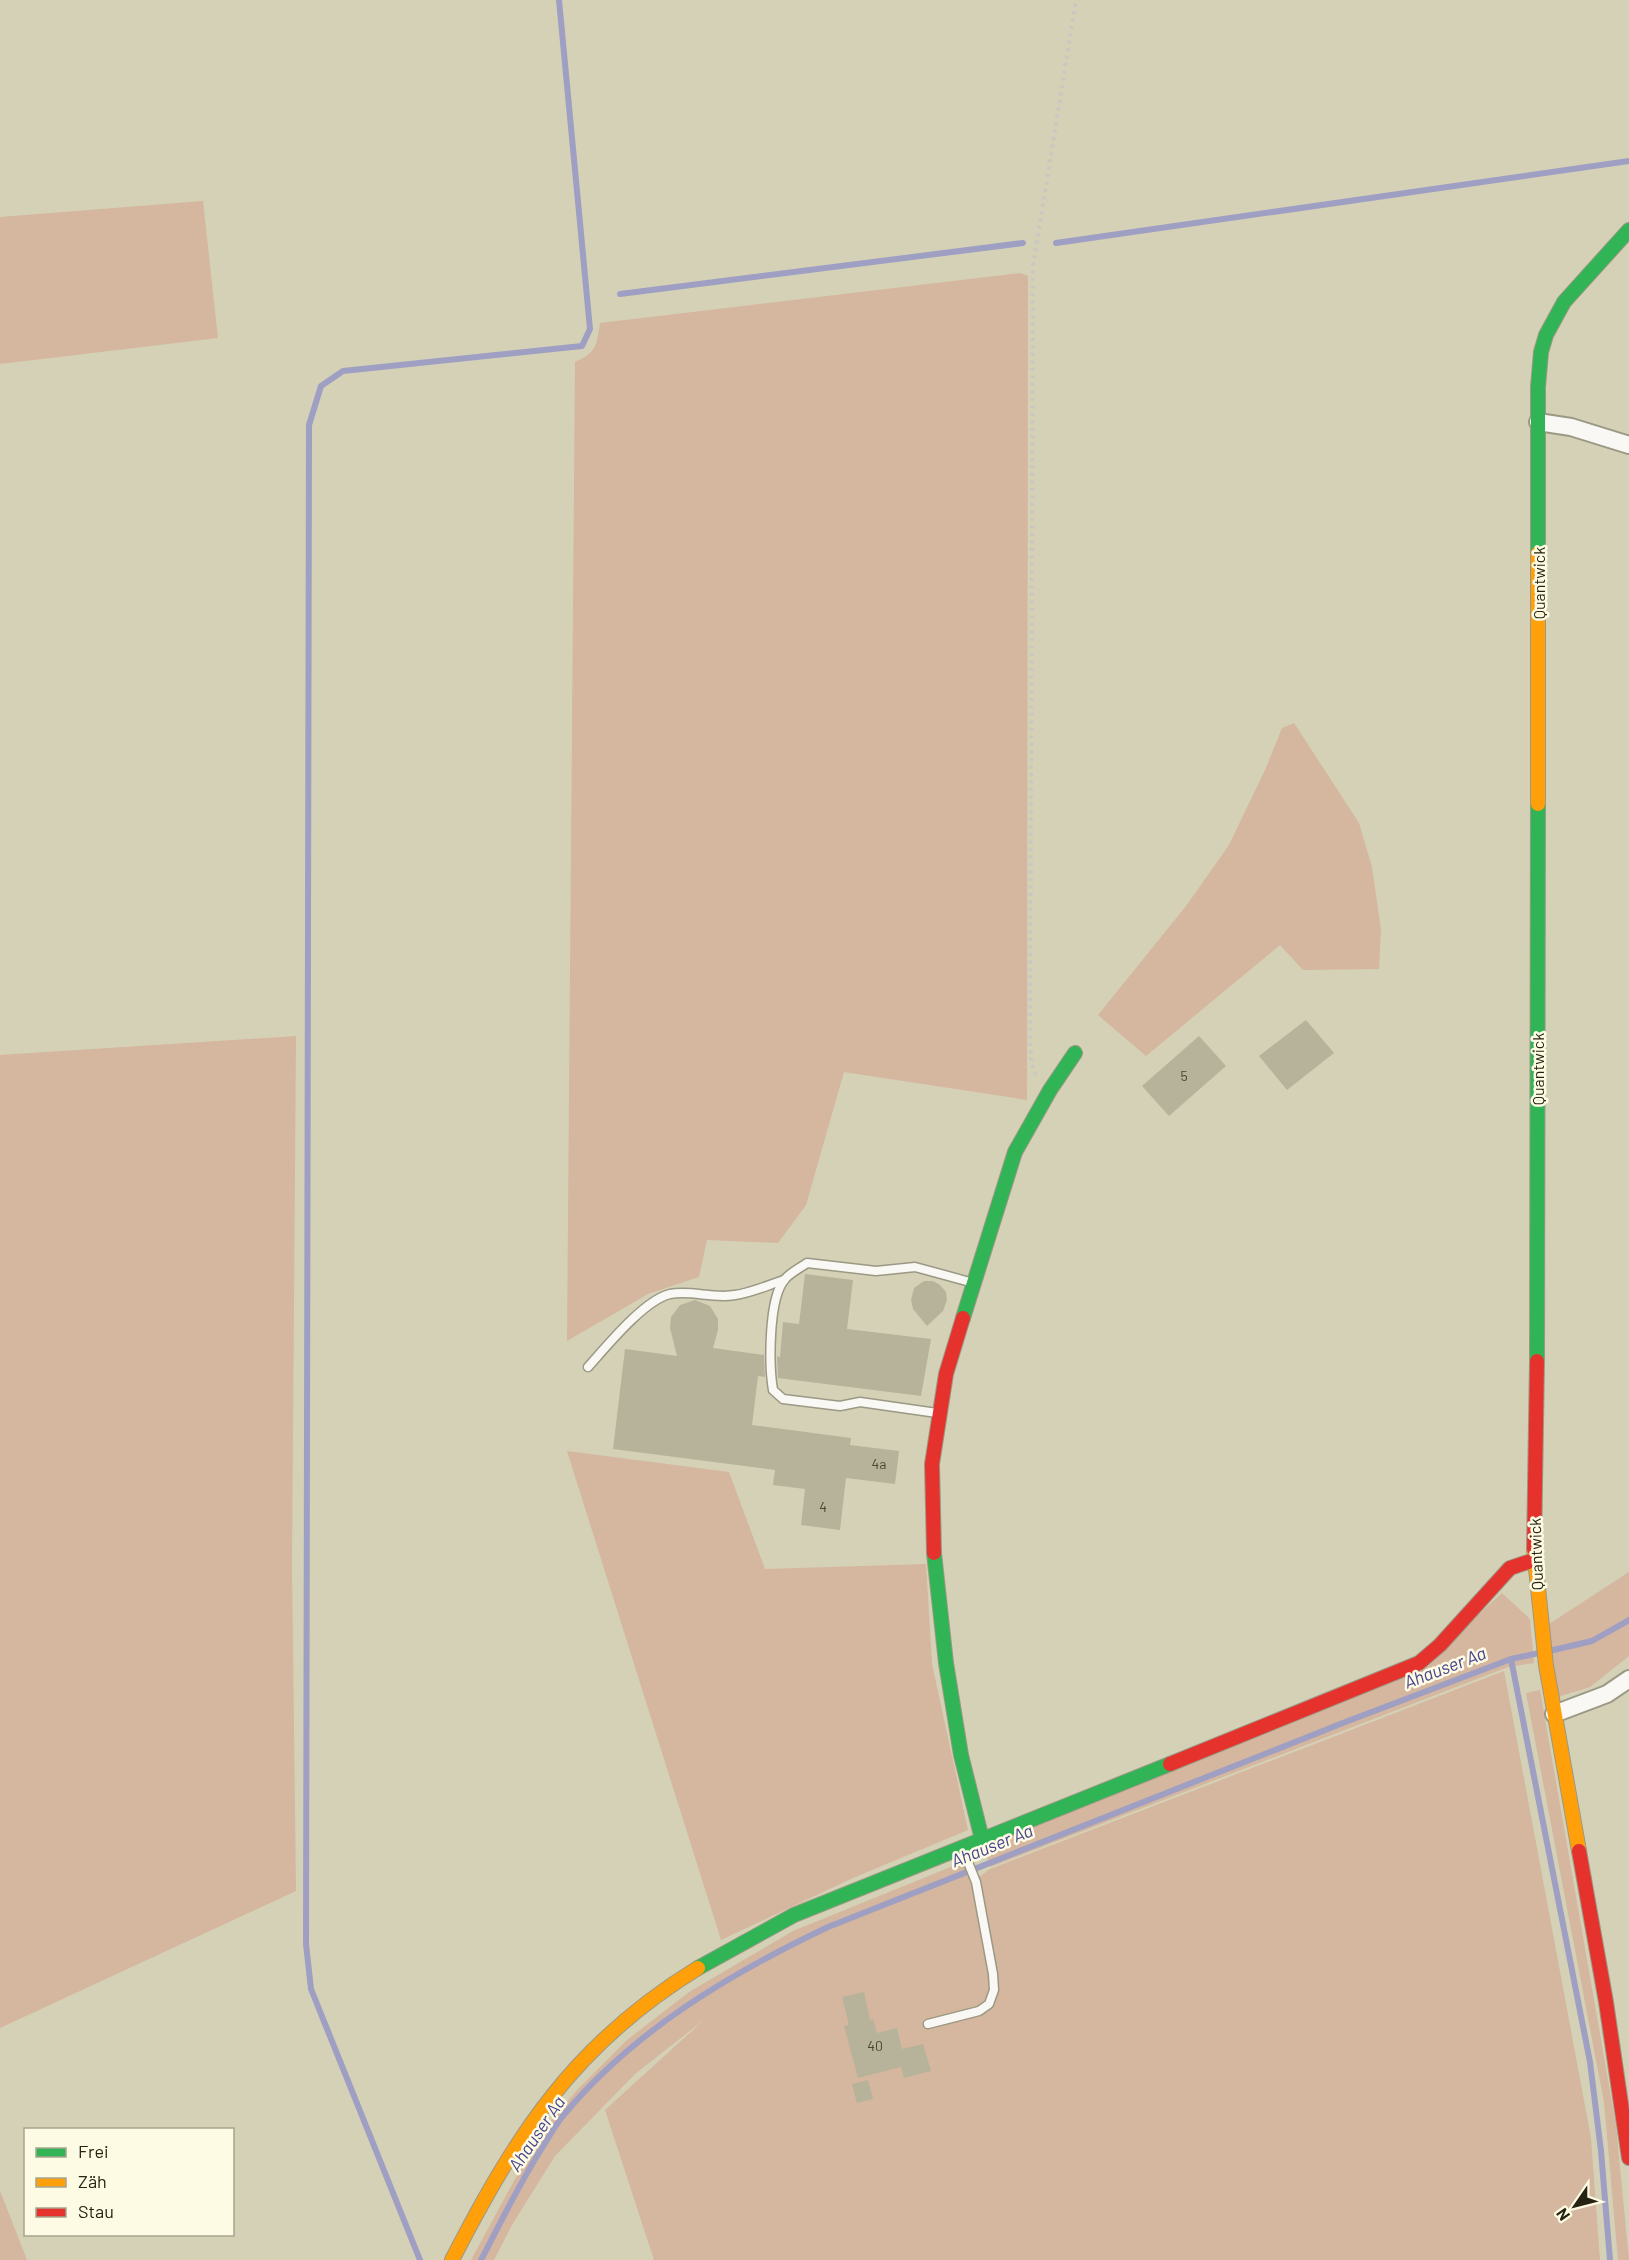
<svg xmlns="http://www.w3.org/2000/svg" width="1629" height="2260" viewBox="0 0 1629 2260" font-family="Barlow,sans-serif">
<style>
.green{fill:#d5b69e}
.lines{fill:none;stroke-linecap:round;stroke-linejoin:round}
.stream{stroke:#9e9fc3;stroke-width:6}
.building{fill:#b6b39a}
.lane-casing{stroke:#9b9884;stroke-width:11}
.street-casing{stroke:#9b9884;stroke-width:20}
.fast-casing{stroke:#9b9884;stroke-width:16}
.slow-casing{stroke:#9b9884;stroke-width:16}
.jam-casing{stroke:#9b9884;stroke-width:16}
.path{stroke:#c8c8c0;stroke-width:4;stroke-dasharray:3 4.5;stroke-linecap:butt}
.lane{stroke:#f9f8f4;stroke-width:8}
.street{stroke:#f9f8f4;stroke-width:16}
.fast{stroke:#30b455;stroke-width:14}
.slow{stroke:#ff9f0a;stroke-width:14}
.jam{stroke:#e5322d;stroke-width:14}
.labels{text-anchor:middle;stroke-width:5;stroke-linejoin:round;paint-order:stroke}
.number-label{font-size:14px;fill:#4a4733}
.street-label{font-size:16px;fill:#262311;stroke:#fdfbe3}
.water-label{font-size:18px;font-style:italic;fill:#474490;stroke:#fdfbe3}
</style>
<rect width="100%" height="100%" fill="#d4d1b7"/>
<!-- green -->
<g class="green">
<path d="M203 201 218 338 0 364V217Z"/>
<path d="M1020 273 1028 276 1027 1100 844 1072 806 1205 778 1243 707 1240 699 1277 648 1294 567 1341 575 362C596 353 597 345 600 323Z"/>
<path d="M1294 723 1359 823 1372 867 1381 930 1379 969 1303 970 1280 945 1146 1056 1098 1015 1186 906 1229 845 1265 770 1282 728Z"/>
<path d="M296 1036 292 1566 296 1891 0 2028V1055Z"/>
<path d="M567 1451 729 1472 765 1569 926 1564 932 1664 968 1830 853 1878 721 1940Z"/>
<path d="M1629 1572V1656L1590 1687 1558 1697 1549 1624Z"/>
<path d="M1502 1593 1530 1619 1534 1663 1508 1667 990 1867 983 1844 1422 1666Z"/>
<path d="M1504 1671 1591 2138 1600 2260H654L605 2110 705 2019 635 2074 555 2156 512 2225 494 2260H471L520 2170 549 2123 578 2089 627 2040 689 1992 793 1931 968 1860 975 1880 990 1869Z"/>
<path d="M1540 1690 1616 2126 1629 2260H1618L1604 2102 1526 1693Z"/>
<path d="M0 2191 27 2260H0Z"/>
</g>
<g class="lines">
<!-- stream -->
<g class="stream">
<path d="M1056 243 1629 161"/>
<path d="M620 294 1023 243"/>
<path d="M1549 1651 1592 1641 1629 1620"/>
<path d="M1511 1659 1590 2062 1601 2151 1610 2260"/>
<path d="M420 2260 311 1989 306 1944 309 425 321 386 343 371 582 346 590 329 559 0"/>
<path d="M481 2260C501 2222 519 2184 542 2148 549 2137 555 2126 562 2117 633 2031 729 1974 828 1927L1348 1721 1511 1659 1539 1653"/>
</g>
</g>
<!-- building -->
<g class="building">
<path d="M1306 1020 1334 1053 1287 1090 1259 1056Z"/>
<path d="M1199 1036 1226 1066 1169 1116 1142 1086Z"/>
<path d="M805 1274 853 1280 847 1329 931 1339 921 1396 778 1378 777 1356 780 1357 783 1322 799 1324Z"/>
<path d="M924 1281H933L940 1285 946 1292 947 1300 943 1311 927 1326 913 1309 911 1300 914 1288Z"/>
<path d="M695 1300 710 1306 718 1319V1330L713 1348 764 1355 765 1377 758 1376 752 1425 851 1438 850 1445 899 1451 895 1484 846 1478 840 1530 801 1525 805 1489 773 1485 775 1470 613 1449 625 1349 677 1356 670 1328 671 1317 680 1305Z"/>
<path d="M864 1992 870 2020 873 2019 877 2033 897 2028 902 2049 923 2044 931 2071 904 2078 901 2067 858 2078 844 2026 849 2025 842 1997Z"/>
<path d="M868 2080 873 2099 857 2103 852 2084Z"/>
</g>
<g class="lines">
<defs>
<g id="lane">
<path d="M588 1367C606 1347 644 1300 670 1294 692 1290 713 1299 735 1295 751 1293 768 1285 784 1280"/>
<path d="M937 1413 860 1402 840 1406 783 1399 773 1390C769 1366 768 1298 785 1279 790 1273 800 1268 807 1263L876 1271 915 1267 970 1282"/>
<path d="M928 2024 979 2011 989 2004 994 1990 993 1974 976 1882 963 1850"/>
</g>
<g id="street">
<path d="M1538 422 1571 427 1629 445"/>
<path d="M1554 1714 1607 1694 1629 1679"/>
</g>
<g id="fast">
<path d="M1538 553V387L1541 352 1546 335 1564 302 1629 230"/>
<path d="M963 1318 1015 1152 1050 1090 1075 1053"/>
<path d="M1537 1361 1538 804"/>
<path d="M934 1553 946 1663 961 1755 982 1839"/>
<path d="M698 1968 794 1915 1170 1764"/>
</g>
<g id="slow">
<path d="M1538 804V553"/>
<path d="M1534 1549 1546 1665 1579 1851"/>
<path d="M452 2260C517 2134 574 2044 698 1968"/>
</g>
<g id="jam">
<path d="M1534 1549 1537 1361"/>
<path d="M934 1553 932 1464 946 1374 963 1318"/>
<path d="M1170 1764 1419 1663 1440 1645 1510 1568 1534 1560"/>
<path d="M1579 1851 1606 2002 1629 2158"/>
</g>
</defs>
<!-- lane casing -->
<use href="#lane" class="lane-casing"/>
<!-- street casing -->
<use href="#street" class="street-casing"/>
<!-- fast casing -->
<use href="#fast" class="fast-casing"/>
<!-- slow casing -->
<use href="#slow" class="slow-casing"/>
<!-- jam casing -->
<use href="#jam" class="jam-casing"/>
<!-- path -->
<path class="path" d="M1036 1075 1032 1065 1030 1046 1033 266 1076 0"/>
<!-- lane -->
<use href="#lane" class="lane"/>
<!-- street -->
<use href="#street" class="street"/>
<!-- fast -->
<use href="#fast" class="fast"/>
<!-- slow -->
<use href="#slow" class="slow"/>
<!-- jam -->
<use href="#jam" class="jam"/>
</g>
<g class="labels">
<!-- number labels -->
<g class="number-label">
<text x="1184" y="1081">5</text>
<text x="879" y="1469">4a</text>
<text x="823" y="1512">4</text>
<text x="875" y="2051">40</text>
</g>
<!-- street labels -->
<g class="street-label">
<text transform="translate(1539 583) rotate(-90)" y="6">Quantwick</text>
<text transform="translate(1538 1069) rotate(-90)" y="6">Quantwick</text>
<text transform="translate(1536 1554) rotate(-92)" y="6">Quantwick</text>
</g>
<!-- water labels -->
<g class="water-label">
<text transform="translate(1445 1668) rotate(-21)" y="6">Ahauser Aa</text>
<text transform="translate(992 1846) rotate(-22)" y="6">Ahauser Aa</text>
<text transform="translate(537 2134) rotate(-56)" y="6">Ahauser Aa</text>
</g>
</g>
<!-- legend -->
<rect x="24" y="2128" width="210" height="108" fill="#fdfbe3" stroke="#a7a58f" stroke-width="1.5"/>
<rect x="36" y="2148" width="30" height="9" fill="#30b455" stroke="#a7a58f" stroke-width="1.5"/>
<text x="78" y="2158" font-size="18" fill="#262311">Frei</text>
<rect x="36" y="2178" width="30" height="9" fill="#ff9f0a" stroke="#a7a58f" stroke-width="1.5"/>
<text x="78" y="2188" font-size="18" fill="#262311">Zäh</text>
<rect x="36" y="2208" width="30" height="9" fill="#e5322d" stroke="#a7a58f" stroke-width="1.5"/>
<text x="78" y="2218" font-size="18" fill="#262311">Stau</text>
<!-- north arrow -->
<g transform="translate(1575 2206) rotate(235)" stroke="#fdfbe3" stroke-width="4.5" paint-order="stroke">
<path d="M0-4.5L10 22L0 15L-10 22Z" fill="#262311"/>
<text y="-9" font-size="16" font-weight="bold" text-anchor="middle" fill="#262311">N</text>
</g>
</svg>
